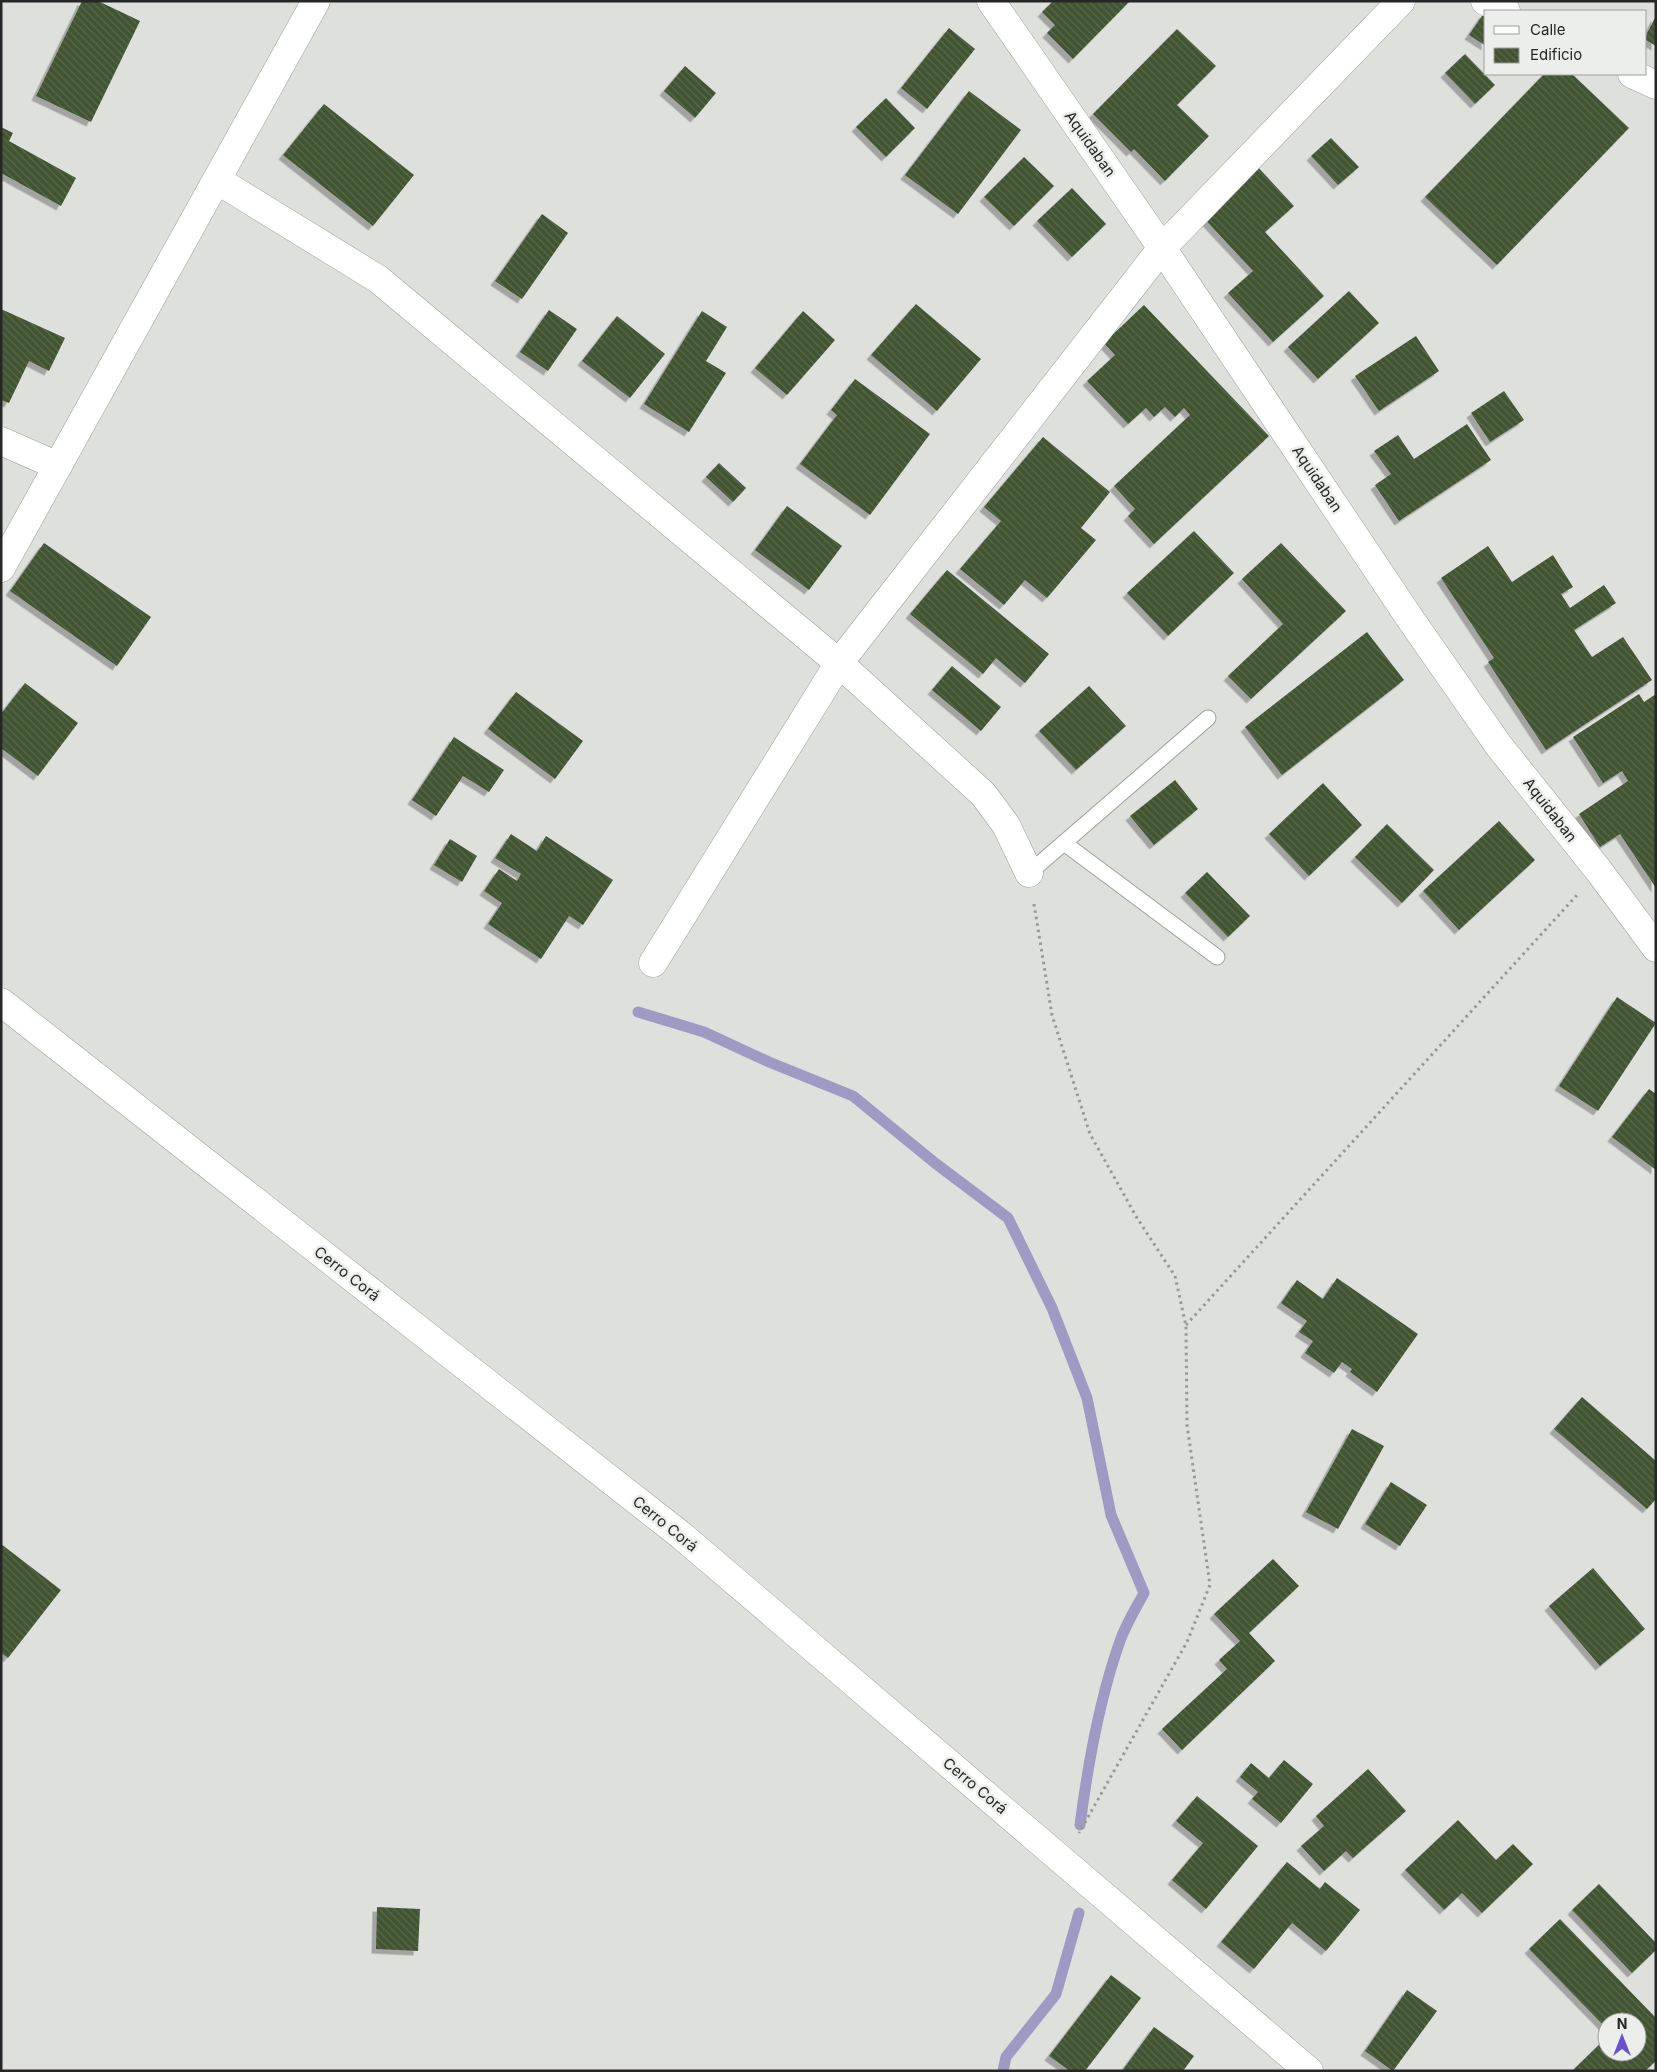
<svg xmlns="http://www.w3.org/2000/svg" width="1657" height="2072" viewBox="0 0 1657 2072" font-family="Inter,sans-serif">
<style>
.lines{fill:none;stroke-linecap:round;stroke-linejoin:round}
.stream{stroke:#9d9ac3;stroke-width:11}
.building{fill:url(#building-back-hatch);filter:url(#shadow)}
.lane-casing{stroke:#9ea09c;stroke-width:17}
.street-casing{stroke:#9ea09c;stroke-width:29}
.path{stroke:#989996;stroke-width:3;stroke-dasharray:2.5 4;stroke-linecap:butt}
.lane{stroke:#fff;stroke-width:15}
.street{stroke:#fff;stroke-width:28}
.labels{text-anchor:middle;stroke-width:5;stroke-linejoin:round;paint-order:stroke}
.street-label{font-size:15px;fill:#252625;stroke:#ebeeea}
</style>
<defs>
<pattern id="building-back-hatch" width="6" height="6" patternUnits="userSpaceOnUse" patternTransform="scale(1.25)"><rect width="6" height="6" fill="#415431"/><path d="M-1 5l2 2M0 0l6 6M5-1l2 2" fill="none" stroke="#5a694d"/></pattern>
<filter id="shadow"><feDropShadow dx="-4.5" dy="4.5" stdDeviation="0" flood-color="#0004"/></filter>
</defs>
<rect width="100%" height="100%" fill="#dee0dc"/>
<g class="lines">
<!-- stream -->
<g class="stream">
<path d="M638 1012 704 1032 769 1062 853 1096 935 1163 1008 1218 1052 1308 1087 1398 1111 1515 1144 1593C1136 1608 1126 1624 1120 1641 1099 1700 1088 1763 1080 1825"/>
<path d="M1003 2071 1006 2057 1056 1994 1079 1913"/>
</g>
</g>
<!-- building -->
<g class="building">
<path d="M82 1H98L140 21 91 122 36 96Z"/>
<path d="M1053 1H1130L1073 59 1047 33 1055 25 1042 12Z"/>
<path d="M1484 13 1486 14V46L1469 35Z"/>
<path d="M1656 16V46L1646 40V35Z"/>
<path d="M949 28 975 49 927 109 901 88Z"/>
<path d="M1177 29 1216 66 1177 105 1209 136 1165 181 1134 149 1131 152 1093 114Z"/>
<path d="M1465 54 1495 85 1475 104 1445 73Z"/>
<path d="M685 66 716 93 695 118 664 91Z"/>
<path d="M1544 74H1572L1629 128 1497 265 1425 197Z"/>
<path d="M969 91 1021 130 958 214 905 175Z"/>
<path d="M886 98 915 128 886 157 856 127Z"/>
<path d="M324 104 414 175 373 226 283 155Z"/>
<path d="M1 127 13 133 9 141 76 178 61 206 1 173Z"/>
<path d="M1331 138 1359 167 1338 185 1311 156Z"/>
<path d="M1024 157 1054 186 1014 226 984 197Z"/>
<path d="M1255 164 1294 206 1265 232 1324 296 1273 342 1228 293 1253 271 1200 214Z"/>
<path d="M1072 188 1106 224 1072 257 1037 221Z"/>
<path d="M542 214 568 233 522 299 495 281Z"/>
<path d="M1349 291 1379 323 1318 379 1288 347Z"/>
<path d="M916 304 981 359 937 411 871 355Z"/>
<path d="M1144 305 1269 436 1154 544 1128 516 1135 509 1114 486 1190 415 1184 408 1175 417 1165 407 1154 417 1146 408 1128 424 1087 381 1115 355 1104 343Z"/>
<path d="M1 309 65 338 49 371 29 361 9 403 1 400Z"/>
<path d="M549 310 577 329 548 371 520 352Z"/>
<path d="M702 311 727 327 706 361 726 373 689 432 644 404Z"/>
<path d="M803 311 835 340 787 395 755 368Z"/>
<path d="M617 316 665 354 630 398 582 361Z"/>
<path d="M1416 336 1439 371 1379 411 1355 376Z"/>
<path d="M855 379 930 434 870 515 800 464 837 415 831 410Z"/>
<path d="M1504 391 1524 420 1490 442 1471 413Z"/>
<path d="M1467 424 1491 460 1399 521 1375 485 1391 474 1374 451 1398 435 1414 459Z"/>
<path d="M1043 437 1110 492 1081 528 1096 540 1047 598 1025 580 1004 605 960 569 1001 521 984 507Z"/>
<path d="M719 463 746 488 733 502 706 477Z"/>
<path d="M787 506 842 546 809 590 755 550Z"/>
<path d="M1194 531 1234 573 1168 636 1127 593Z"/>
<path d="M44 543 151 617 117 666 10 591Z"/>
<path d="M1281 543 1346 611 1251 699 1228 676 1283 624 1242 579Z"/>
<path d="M1488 546 1512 582 1553 555 1573 587 1561 594 1570 608 1604 585 1616 603 1574 630 1592 657 1623 637 1652 680 1546 750 1488 662 1494 658 1441 578Z"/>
<path d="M947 570 1049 654 1025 683 996 658 983 674 910 614Z"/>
<path d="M1367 632 1404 680 1282 775 1245 727Z"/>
<path d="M952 666 1001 707 981 731 932 690Z"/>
<path d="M25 683 78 723 38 776 1 748V714Z"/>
<path d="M1089 686 1126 726 1076 770 1039 731Z"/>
<path d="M516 692 583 741 555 779 488 729Z"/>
<path d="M1639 694 1644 702 1656 694V888L1620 834 1600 847 1579 814 1628 781 1622 771 1603 783 1573 737Z"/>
<path d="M454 737 504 770 489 792 463 776 436 816 412 800Z"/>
<path d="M1175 780 1198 809 1154 845 1130 816Z"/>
<path d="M1323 783 1362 825 1309 876 1269 834Z"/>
<path d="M1499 821 1535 860 1459 930 1423 891Z"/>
<path d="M1387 824 1434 870 1402 903 1355 857Z"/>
<path d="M511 834 537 851 546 836 613 880 583 925 569 916 541 959 488 924 502 903 484 891 499 869 517 881 521 874 495 858Z"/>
<path d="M450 839 477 856 462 882 434 865Z"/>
<path d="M1207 872 1250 916 1228 937 1185 893Z"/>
<path d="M1617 997 1656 1023 1598 1111 1559 1086Z"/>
<path d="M1649 1089 1656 1094V1170L1612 1137Z"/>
<path d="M1337 1278 1418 1334 1377 1392 1350 1372 1352 1369 1342 1362 1334 1373 1305 1353 1313 1341 1299 1332 1307 1321 1281 1303 1297 1280 1323 1299Z"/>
<path d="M1582 1397 1656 1461V1499L1647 1509 1554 1429Z"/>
<path d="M1352 1429 1384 1446 1338 1529 1306 1512Z"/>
<path d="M1391 1482 1427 1505 1400 1546 1365 1524Z"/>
<path d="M1 1544 61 1590 8 1658 1 1653Z"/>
<path d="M1273 1559 1299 1586 1249 1633 1275 1661 1182 1750 1162 1729 1227 1669 1219 1660 1240 1641 1214 1614Z"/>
<path d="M1593 1568 1645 1629 1600 1666 1549 1606Z"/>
<path d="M1284 1760 1313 1784 1281 1823 1252 1799 1258 1792 1240 1777 1251 1763 1269 1778Z"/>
<path d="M1368 1769 1406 1811 1353 1858 1346 1851 1324 1871 1301 1846 1324 1826 1316 1816Z"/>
<path d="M1197 1796 1258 1846 1206 1909 1172 1880 1203 1843 1176 1821Z"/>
<path d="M1458 1820 1496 1860 1513 1844 1533 1864 1482 1913 1462 1893 1444 1910 1405 1870Z"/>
<path d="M1287 1862 1320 1889 1325 1882 1360 1910 1326 1951 1292 1923 1254 1969 1221 1942Z"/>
<path d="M1599 1884 1656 1943V1950L1632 1973 1572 1910Z"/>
<path d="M377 1907 420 1909 418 1951 376 1949Z"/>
<path d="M1560 1919 1656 2018V2061L1645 2071H1572L1607 2037V2052H1637V2022H1607V2029L1529 1949Z"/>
<path d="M1111 1975 1141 1998 1085 2071H1070L1049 2056Z"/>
<path d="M1407 1990 1437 2011 1393 2071 1365 2051Z"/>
<path d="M1154 2027 1194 2056 1183 2071H1122Z"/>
</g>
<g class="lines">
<defs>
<g id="lane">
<path d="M1064 843 1217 957"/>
<path d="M1029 873 1208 718"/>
</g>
<g id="street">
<path d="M991 1 1162 248 1411 620 1499 746 1599 871 1656 948"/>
<path d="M1485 1 1506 11"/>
<path d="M1632 74 1656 85"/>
<path d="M217 180 378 279 839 663 983 794 1006 825 1029 873"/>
<path d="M1 441 58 466"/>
<path d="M1 568 316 1"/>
<path d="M653 963 839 663 1162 248 1401 1"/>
<path d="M1 1002 682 1536 1309 2071"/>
</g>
</defs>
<!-- lane casing -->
<use href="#lane" class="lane-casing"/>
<!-- street casing -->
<use href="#street" class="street-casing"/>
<!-- path -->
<g class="path">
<path d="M1034 904 1052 1015 1090 1134 1137 1218 1175 1276 1186 1326 1187 1425 1210 1585 1187 1642 1079 1833"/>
<path d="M1186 1325 1577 895"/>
</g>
<!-- lane -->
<use href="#lane" class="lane"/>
<!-- street -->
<use href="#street" class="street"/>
</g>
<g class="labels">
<!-- street labels -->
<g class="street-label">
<text transform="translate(1090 144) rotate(55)" y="5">Aquidaban</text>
<text transform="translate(1317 479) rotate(56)" y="5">Aquidaban</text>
<text transform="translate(1550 810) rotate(52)" y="5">Aquidaban</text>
<text transform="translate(347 1274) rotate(38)" y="5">Cerro Corá</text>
<text transform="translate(665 1524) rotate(39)" y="5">Cerro Corá</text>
<text transform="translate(975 1786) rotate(40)" y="5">Cerro Corá</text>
</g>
</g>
<!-- border -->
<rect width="1657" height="2072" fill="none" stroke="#252625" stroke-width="5"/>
<!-- legend -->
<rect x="1484" y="10" width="162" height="65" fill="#ebeeea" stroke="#9c9e9b"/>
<rect x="1494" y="26" width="25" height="8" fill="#ffffff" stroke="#9c9e9b"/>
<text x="1530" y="35" font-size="15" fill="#252625">Calle</text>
<rect x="1494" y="48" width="25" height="15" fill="url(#building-back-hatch)" stroke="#9c9e9b"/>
<text x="1530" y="60" font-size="15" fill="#252625">Edificio</text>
<!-- north arrow -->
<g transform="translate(1622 2037)"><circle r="24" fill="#ebeeea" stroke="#9c9e9b"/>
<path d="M0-4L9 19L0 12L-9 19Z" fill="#6951ca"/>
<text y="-8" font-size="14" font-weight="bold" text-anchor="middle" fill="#252625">N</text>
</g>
</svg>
